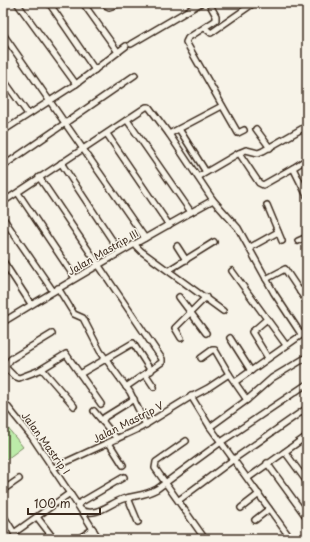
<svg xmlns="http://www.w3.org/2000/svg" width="310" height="542" viewBox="0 0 310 542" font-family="'Playpen Sans',sans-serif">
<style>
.green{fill:#bceba9;stroke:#7c8a64}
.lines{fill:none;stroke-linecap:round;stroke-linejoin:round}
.minor-casing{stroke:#3b2a1e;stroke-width:8}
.minor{stroke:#f7f3e8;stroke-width:5}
.labels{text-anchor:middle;stroke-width:3;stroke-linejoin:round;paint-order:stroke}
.street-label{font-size:10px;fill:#3b2a1e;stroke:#f7f3e8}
</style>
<rect width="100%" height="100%" fill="#f7f3e8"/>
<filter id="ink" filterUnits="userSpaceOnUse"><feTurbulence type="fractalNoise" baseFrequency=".025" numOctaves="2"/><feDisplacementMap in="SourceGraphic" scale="8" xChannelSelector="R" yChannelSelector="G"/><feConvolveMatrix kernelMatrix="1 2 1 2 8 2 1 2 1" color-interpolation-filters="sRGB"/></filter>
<g filter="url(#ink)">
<!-- green -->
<path class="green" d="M7 427 23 447 3 462V430Z"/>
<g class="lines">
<defs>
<g id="minor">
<path d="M17 3 76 84"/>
<path d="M49 3 95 70"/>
<path d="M83 3 118 52"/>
<path d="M101 3 109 7 122 3"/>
<path d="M209 3 216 16V20L188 38 186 42 238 133 244 130"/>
<path d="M301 3 307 8"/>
<path d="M205 28 211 33 254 3"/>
<path d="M3 34 145 238"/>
<path d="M131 44 201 3"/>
<path d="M3 79 28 114"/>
<path d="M127 120 191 212"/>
<path d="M179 129 206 172"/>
<path d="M256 129 270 148"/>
<path d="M3 131 76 84 126 46"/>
<path d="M107 134 169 225"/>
<path d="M169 134 222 106"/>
<path d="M239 153 246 150 258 153 263 151 305 127"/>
<path d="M61 163 120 252"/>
<path d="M3 166 135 75"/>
<path d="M293 168 307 159"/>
<path d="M39 177 162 359V362L126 387"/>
<path d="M198 177 239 153 259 183 263 185 293 168 307 196"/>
<path d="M18 193 75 278"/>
<path d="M3 202 146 107H149L169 134 213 200 238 228 274 293 301 334"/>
<path d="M267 205 282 241"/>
<path d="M3 218 53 291"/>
<path d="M298 241 307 237"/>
<path d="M134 244 141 251 223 311"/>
<path d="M177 246 186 260"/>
<path d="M249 248 278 232"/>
<path d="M3 261 31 304"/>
<path d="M169 270 214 242"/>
<path d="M232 271 267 319 252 332 268 358"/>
<path d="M266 279 285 269 307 302"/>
<path d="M58 288 74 314 83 318 100 351 130 392 146 425"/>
<path d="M300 292 307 286"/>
<path d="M179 297 206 333"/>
<path d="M267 319 286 345"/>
<path d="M3 322C72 280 142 239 213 200"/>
<path d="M181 338 175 328 206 297"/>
<path d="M230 338 251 371"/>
<path d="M201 358 212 350H215L229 374 247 400"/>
<path d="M5 367 14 376 19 378 40 370 66 354 80 374 133 343 151 371"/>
<path d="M42 369 74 406"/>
<path d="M3 370 11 359 52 334"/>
<path d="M80 374 101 404"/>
<path d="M146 375 154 387"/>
<path d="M235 382 307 331"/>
<path d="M191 396 210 427"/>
<path d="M3 401 32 437 81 510C96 518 110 503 123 499 136 495 144 496 157 489L221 442 307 384"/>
<path d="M94 411 117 439"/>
<path d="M103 422V420L105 417 134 399"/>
<path d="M303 440 307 446"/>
<path d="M186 441 156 462 155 468 205 539"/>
<path d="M109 443 123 465"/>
<path d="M285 452 307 482"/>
<path d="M267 463 307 518"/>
<path d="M53 468 140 428 187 399 208 388 229 374"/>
<path d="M248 478 307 436"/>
<path d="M3 490 19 479"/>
<path d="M128 498 138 522"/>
<path d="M179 500 234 459 307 408"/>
<path d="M78 504 124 477"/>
<path d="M241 508 259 494"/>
<path d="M81 510 99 539"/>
<path d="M3 515 18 539"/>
<path d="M37 517 54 539"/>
<path d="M255 520 269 509"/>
<path d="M14 533 70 493"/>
<path d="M78 539 93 529"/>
<path d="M291 539 210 427 247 400 272 378 307 357"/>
</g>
</defs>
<!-- minor casing -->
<use href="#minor" class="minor-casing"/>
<!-- minor -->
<use href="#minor" class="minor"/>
</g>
</g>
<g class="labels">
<!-- street labels -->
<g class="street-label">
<text transform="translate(103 252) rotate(-30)" y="4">Jalan Mastrip III</text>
<text transform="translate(128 422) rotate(-27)" y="4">Jalan Mastrip V</text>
<text transform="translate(46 443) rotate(54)" y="4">Jalan Mastrip I</text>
</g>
</g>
<!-- margin -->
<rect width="310" height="542" fill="none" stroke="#f7f3e8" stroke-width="16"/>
<rect x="8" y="8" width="294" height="526" fill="none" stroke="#3b2a1e" stroke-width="1.5" filter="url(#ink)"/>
<!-- scale -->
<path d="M28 508v6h72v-6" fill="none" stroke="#3b2a1e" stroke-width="2"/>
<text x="34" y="508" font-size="12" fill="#3b2a1e" stroke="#f7f3e8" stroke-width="3" paint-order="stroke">100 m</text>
</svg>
